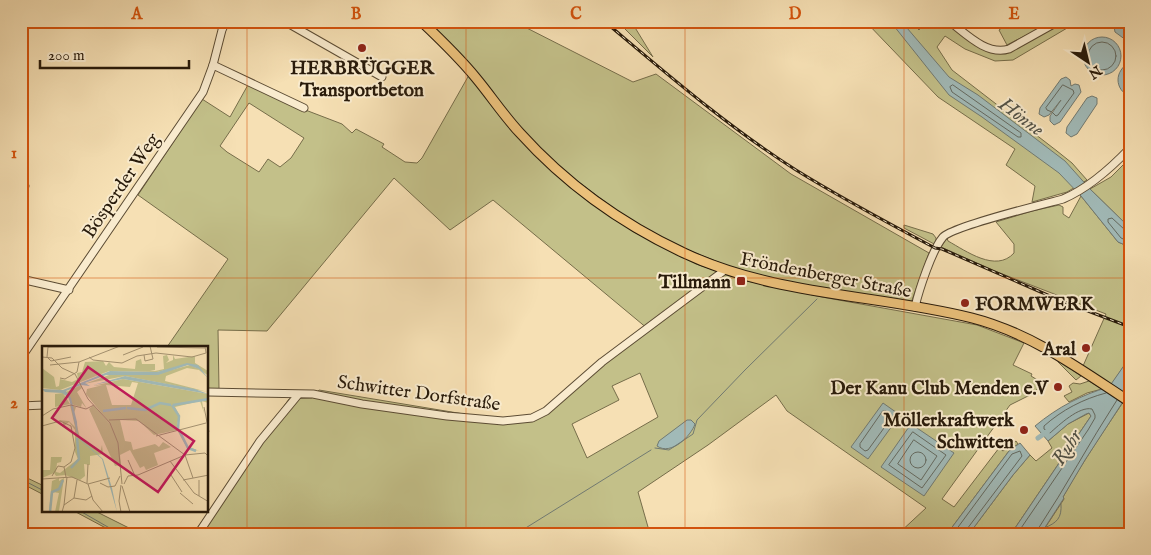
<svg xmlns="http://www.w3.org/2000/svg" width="1151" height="555" viewBox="0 0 1151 555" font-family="'IM FELL English',serif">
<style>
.green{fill:#c3c089;stroke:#766d4a;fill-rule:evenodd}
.water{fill:#a1bab8;stroke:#717a72}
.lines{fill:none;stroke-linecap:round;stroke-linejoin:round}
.shore{stroke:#646a61;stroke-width:1}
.stream{stroke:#717a72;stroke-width:1}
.canal{stroke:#a1bab8;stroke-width:5}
.minor-casing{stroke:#5c4c34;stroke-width:9}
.major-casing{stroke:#281a0a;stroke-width:11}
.minor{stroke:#f9ebce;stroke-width:7}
.major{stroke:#ebc07a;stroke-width:9}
.rail-casing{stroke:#281a0a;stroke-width:3}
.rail{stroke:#f9ebce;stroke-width:1;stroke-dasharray:4;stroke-linecap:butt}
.grid{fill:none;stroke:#d5530c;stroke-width:1;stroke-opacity:0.55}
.poi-dot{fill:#8f2418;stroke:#f9ebce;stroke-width:2}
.labels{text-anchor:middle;stroke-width:4;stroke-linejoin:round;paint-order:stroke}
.poi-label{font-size:19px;font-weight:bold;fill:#281a0a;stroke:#f9ebce;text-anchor:end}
.street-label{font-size:19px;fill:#281a0a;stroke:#f9ebce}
.water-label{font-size:20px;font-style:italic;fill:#525247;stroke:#f9ebce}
.inset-river{fill:none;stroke:#a1bab8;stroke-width:2.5}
.inset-road{fill:none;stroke:#a49170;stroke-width:1}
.view{fill:#c2185b;fill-opacity:0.15;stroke:#c2185b;stroke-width:2.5}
.inset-edge{fill:none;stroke:#281a0a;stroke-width:2.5}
.neatline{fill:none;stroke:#d5530c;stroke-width:2}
.grid-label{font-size:16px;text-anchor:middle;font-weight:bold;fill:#d5530c}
</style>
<rect width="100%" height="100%" fill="#f6e0b4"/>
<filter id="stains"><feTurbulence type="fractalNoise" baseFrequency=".004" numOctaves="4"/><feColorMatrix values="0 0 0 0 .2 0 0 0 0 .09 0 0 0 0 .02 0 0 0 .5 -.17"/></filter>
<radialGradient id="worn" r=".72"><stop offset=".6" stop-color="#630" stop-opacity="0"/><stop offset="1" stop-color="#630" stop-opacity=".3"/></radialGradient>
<!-- green -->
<g class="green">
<path d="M427 21H513L633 82 656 74 791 174 929 253 911 303 822 290 768 278 728 266 688 250 638 226 558 167 520 129Z"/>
<path d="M617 21H631L653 57Z"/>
<path d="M865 21H910L919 30 926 21H945C959 33 989 59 1008 52L1063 21H1079L1013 60 995 61 965 49 945 36 937 47 952 70 1057 151 1072 163 1087 180 1067 192 1032 202 1035 186 1006 165 1015 149 938 97Z"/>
<path d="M1009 21H1041L1044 26 1007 45 999 30 1009 23Z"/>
<path d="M469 75 589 201 634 232 696 264 747 281 822 297 977 325 1024 343 1013 365 1032 374 1031 376 1044 384 1030 395 1010 405 942 499 954 507 999 448 1003 451 1016 441 1018 444 1009 451 947 534H898L926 508 787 411 776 395 708 445 638 492 650 534H193L289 399 312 398 319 390 500 420 529 419 546 410 648 329 493 200 450 230 394 178 267 331 218 330 219 389H208V348L167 347 228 259 138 195 202 99 230 117 249 83 295 106 342 124 352 133 356 129 384 144 382 147 405 162 417 163 422 158ZM249 103 304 138 291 158 280 167 268 159 259 172 227 152 220 146ZM640 373 658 417 587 458 572 424 619 400 612 386Z"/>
<path d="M1130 158V228L1090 189 1111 177Z"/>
<path d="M1081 196 1118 242 1130 247V357L1111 385 1083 366 1106 314 992 270 941 247 947 238 948 241C966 251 996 273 1014 253V244L996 222 1032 211 1059 205 1063 207V214L1069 218Z"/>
<path d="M904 225 933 234 936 238V245L904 228Z"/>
<path d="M1058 360 1081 376 1076 380 1058 362Z"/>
<path d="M1089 381 1102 389 1087 393 1069 402 1064 396 1072 392 1069 386 1073 383 1080 384Z"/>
<path d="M1130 392V534H1041L1064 499 1063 497C1083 461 1107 426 1130 392Z"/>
<path d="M1089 413 1091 416 1011 534H969L1013 475 1030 455 1036 461 1052 448 1048 441 1068 424Z"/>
<path d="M21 475 44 486V495L21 483Z"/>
<path d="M74 511H95L141 534H117Z"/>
</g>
<!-- water -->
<g class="water">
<path d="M890 21H901L949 77 978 95 1065 161 1090 189 1130 228V247L1118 242 1081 196 1059 173 982 117 949 95Z"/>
<path d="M1113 21H1130V43L1115 32Z"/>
<circle cx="1102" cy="56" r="19"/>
<path d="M1130 62V97C1114 89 1114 71 1130 62Z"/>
<path d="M1066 77 1070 80 1071 86 1075 84 1079 85 1081 92 1060 122 1054 125 1050 121V116L1061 100 1049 115 1044 117 1039 114 1040 108 1061 79Z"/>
<path d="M1092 96 1097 98V104L1077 134 1071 137 1066 133 1067 127 1087 98Z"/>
<path d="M1130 357V391L1085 460 1063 497 1064 498 1042 532 1041 534H1011L1091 416 1089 413 1086 414 1068 424 1048 441 1035 426C1058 407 1081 395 1109 387Z"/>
<path d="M883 403 900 415 868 459 851 447Z"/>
<path d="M687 420H691L695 424C691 436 671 456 657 446L659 441Z"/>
<path d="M911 424 954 453 924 496 881 467Z"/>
<path d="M1020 443 1030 455 1013 475 969 534H947L1009 451Z"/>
</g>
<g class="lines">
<!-- shore -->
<g class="shore">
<circle cx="1102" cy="56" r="14"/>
<path d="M953 85 1021 133V137H1018L952 92 950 87Z"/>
<path d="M1063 85 1073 90 1074 93 1058 115 1056 116 1052 112 1047 110 1046 108Z"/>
<path d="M1130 231 1125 230 1112 218 1108 219V222L1121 238 1130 242"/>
<path d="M883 411H886L891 415 892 417 868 450 865 451 860 447V444Z"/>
<path d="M913 432 946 455 922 488 889 465Z"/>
<path d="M914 440 937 456 921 480 898 464Z"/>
<circle cx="918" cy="460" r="8"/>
<path d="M953 534 1012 454 1020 451 1022 456 967 529 966 534"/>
<path d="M1017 534 1088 430 1095 418V415L1092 409C1079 406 1059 425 1050 433L1044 429V426C1062 410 1083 399 1106 393"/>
<path d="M1037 534 1038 529C1066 487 1089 443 1117 400"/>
</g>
<!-- stream -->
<g class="stream">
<path d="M655 448 669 450 693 434 697 420 745 370 817 299"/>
<path d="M21 479 44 491"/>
<path d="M80 511 120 534"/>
<path d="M1044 528C1057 523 1062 518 1061 504"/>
<path d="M516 534 651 450"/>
</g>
<!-- canal -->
<path class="canal" d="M1038 438 1048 431"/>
<defs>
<g id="minor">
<path d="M284 21 382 77"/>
<path d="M949 21C966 34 987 56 1009 49L1059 21"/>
<path d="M213 65 304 108"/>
<path d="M21 185 25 186"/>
<path d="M21 279 69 290"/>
<path d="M915 307C919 290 932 250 943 237 953 226 1044 204 1063 199 1089 188 1111 168 1130 148"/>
<path d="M21 358 203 92 213 65 222 30 226 21"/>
<path d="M208 392 313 394 362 404 447 416 503 421 532 418 546 411 602 362 725 270"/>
<path d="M21 406 44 405"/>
<path d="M198 534 260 441 298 395"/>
</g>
<path id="major" d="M421 21C440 39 459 57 476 78 491 96 504 116 520 133 566 184 622 224 684 253 775 296 876 294 972 318 1031 333 1080 369 1130 402"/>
</defs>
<!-- minor casing -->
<use href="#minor" class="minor-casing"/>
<!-- major casing -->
<use href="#major" class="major-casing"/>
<!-- minor -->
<use href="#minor" class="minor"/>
<!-- major -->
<use href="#major" class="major"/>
<defs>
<path id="rail" d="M604 21C666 73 728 127 796 170 841 198 888 223 935 248L942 249 1059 300 1130 327"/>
</defs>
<!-- rail casing -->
<use href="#rail" class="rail-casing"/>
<!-- rail -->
<use href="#rail" class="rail"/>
</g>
<!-- grid -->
<path class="grid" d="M247 21V534M466 21V534M685 21V534M904 21V534M21 278H1130"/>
<!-- markers -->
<g class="poi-dot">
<circle cx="362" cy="48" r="5"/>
<rect x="736" y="276" width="10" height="10" rx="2.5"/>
<circle cx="965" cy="303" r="5"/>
<circle cx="1086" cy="348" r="5"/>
<circle cx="1058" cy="387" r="5"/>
<circle cx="1024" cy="430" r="5"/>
</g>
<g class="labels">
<!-- poi labels -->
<g class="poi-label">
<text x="362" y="74" text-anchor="middle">HERBRÜGGER<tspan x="362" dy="22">Transportbeton</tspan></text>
<text x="731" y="288">Tillmann</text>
<text x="975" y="310" text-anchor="start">FORMWERK</text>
<text x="1076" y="355">Aral</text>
<text x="1048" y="394">Der Kanu Club Menden e.V</text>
<text x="1014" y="426">Möllerkraftwerk<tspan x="1014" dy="22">Schwitten</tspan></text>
</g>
<!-- street labels -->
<g class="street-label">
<text transform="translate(120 185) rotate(-56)" y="7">Bösperder Weg</text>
<text transform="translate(826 274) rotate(11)" y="7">Fröndenberger Straße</text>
<text transform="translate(419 392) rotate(8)" y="7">Schwitter Dorfstraße</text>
</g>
<!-- water labels -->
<g class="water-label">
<text transform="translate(1022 116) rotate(37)" y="7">Hönne</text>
<text transform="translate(1066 447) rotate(-57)" y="7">Ruhr</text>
</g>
</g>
<!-- overview -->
<g transform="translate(42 346)">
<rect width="166" height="166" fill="#f6e0b4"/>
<path d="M125 9 127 14 124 17 131 14V9L133 13 153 10V17L166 25 167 30 149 18 115 26 67 25 18 44 0 42V22L12 31 14 41 17 40 18 33 30 36 36 33 35 27 40 26 43 16 61 15 64 20 67 16 72 21 93 23 94 15 99 13 100 18H113V24H108L113 25 122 23 121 10ZM148 19 157 23 165 31 157 24 145 22 124 30 123 35 166 46 83 30 42 38 70 28 111 29ZM81 33 166 48V57L160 55 162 67 158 55 133 61 137 69 135 80 145 100 157 105 145 102 135 84 112 89 97 75 78 74 83 95 89 96 91 104 113 98 117 101 121 96 129 101 112 107 116 119 104 124 102 120 98 122 88 104 78 109 79 119 73 120 47 63 52 59 73 84 44 48 45 43 61 39 51 40ZM90 36 96 37 89 59H70L64 39 88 41ZM39 39 40 42 35 46 45 63 40 57 39 61 29 58 24 46ZM21 47 28 58 13 61V48ZM28 59 34 61 32 67 38 92 58 107 60 99 61 108 48 110V119L42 118 43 130 38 134 23 129 14 130 12 127 0 132V124H8L9 111H20L19 116 15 117 14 126 18 127 36 113 33 106V84L27 76 21 81V76L16 74 27 75 33 81ZM17 132V135L22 132 17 165 13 166 17 147 11 146 7 166 10 135Z" fill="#c3c089" fill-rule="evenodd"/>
<path d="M145 17 156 19 166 32 157 23 146 19 116 29H64L43 37 48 40 39 39 24 45 29 52 35 76 36 91 61 113 70 142 75 166 60 113 36 92 27 52 20 47 3 46 0 43 21 44 68 25 115 26ZM83 30 153 43 166 48 81 33 51 39Z" fill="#a1bab8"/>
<path class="inset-river" d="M130 59 137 70 136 83M131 59 167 53M85 62 103 64 118 57 129 59M61 65 84 62M138 86 146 102 154 105M29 122 37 113 35 92M8 166 10 146 17 143 21 134"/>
<path class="inset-road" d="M115 1 163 2M81 9 101 1M102 9 103 15 111 13 108 0M0 11 10 12 20 22 33 28 46 53 68 77 76 97 80 138M5 11 9 15 29 11M5 11 6 1 69 0M47 11 51 14 80 17 95 10 114 7 150 11 164 7 163 0M37 16 78 0M8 19 37 16M18 32 23 33 35 26 37 16M162 61 167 86M67 74 94 73 143 109 163 107 167 111M0 80 18 75 29 80 33 102 29 116 22 121 24 131M0 88V70L11 63 29 59 44 63 52 59M114 90 164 77M86 114 93 130M128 115 152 147 167 156M129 129 140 146M10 130 16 120 22 121M0 133 30 131 46 138 68 132M141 134 167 129M45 137 46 118M58 137 66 141 73 140 78 130M46 138 51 154 61 166M82 138 86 130 96 129 143 109 151 132M79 139 77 155 79 166M80 140 88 166M138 147 151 158M157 150V134M32 152 35 134M22 159 25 131M20 166 22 159 32 152 44 154 50 150"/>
<path class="view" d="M46 21 152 95 116 146 10 72Z"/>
<rect width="166" height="166" class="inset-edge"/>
</g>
<!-- margin -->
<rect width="1151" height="555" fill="none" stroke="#f6e0b4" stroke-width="55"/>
<!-- north arrow -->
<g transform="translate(1088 62) rotate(145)" stroke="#f9ebce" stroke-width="4" paint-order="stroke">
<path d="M0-4L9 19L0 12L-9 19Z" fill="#281a0a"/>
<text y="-8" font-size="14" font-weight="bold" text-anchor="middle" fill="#281a0a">N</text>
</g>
<!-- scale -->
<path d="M40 60v8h149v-8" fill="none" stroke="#281a0a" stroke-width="2.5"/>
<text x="48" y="60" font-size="15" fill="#281a0a" stroke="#f9ebce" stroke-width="4" paint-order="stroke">200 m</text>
<rect x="28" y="28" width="1096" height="500" class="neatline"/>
<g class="grid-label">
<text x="137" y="19">A</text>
<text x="356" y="19">B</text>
<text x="576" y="19">C</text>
<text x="795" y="19">D</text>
<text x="1014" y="19">E</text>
<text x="14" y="158">1</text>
<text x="14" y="408">2</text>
</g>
<rect width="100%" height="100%" filter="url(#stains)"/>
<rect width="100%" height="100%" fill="url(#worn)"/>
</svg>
